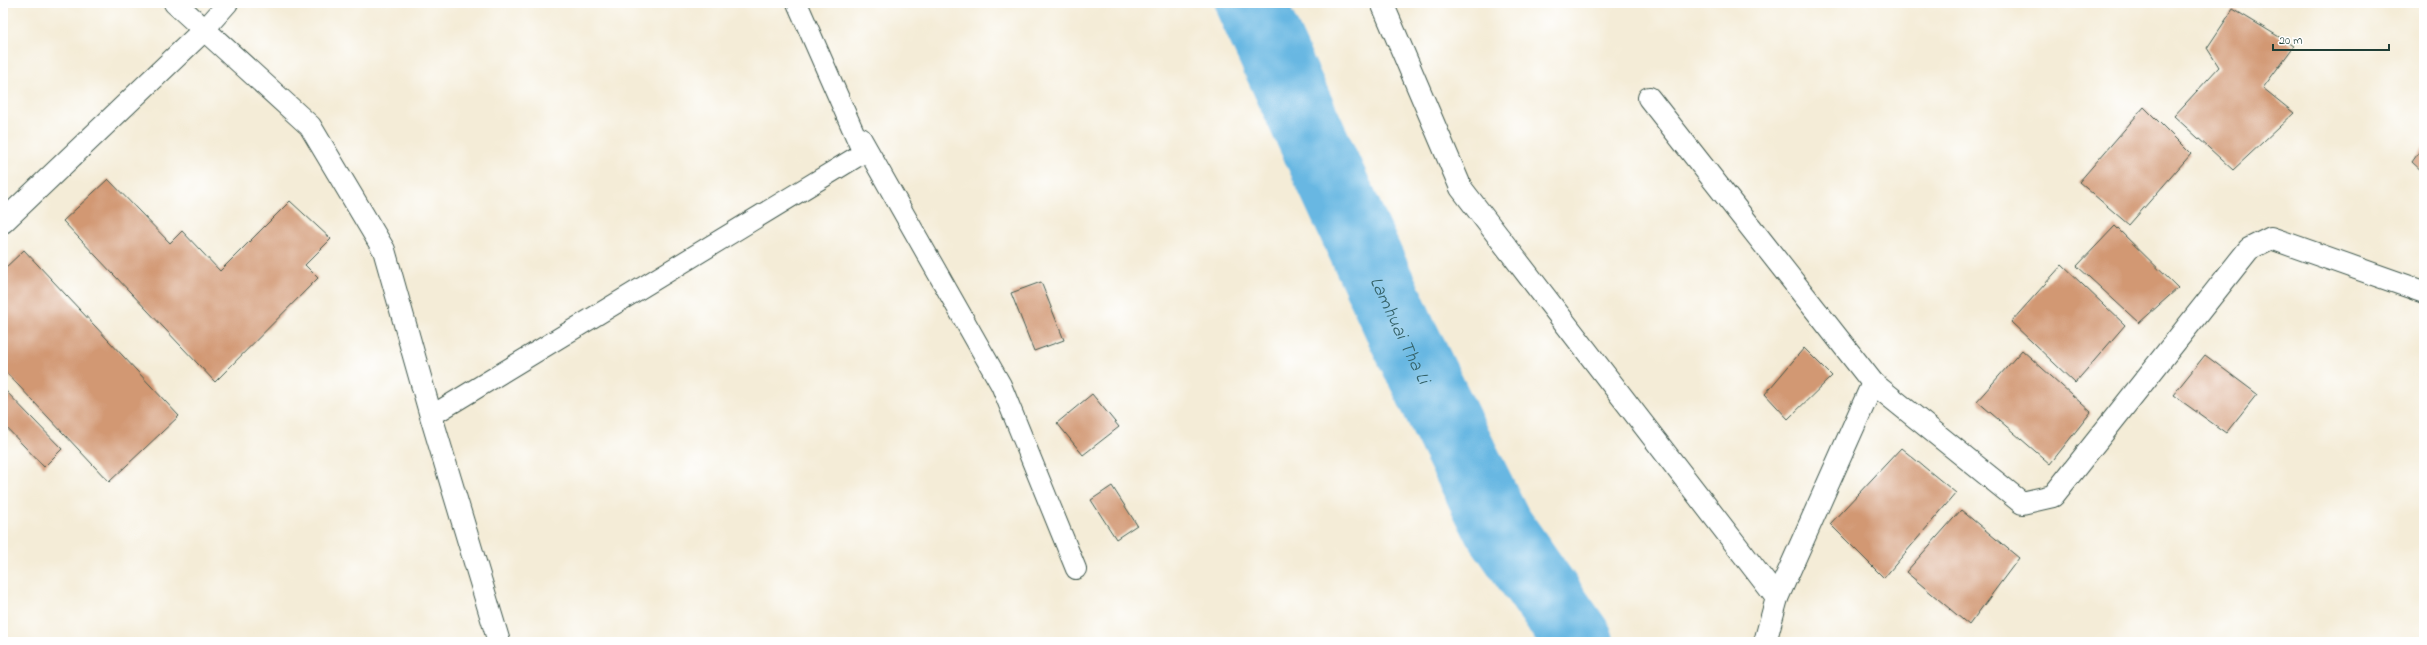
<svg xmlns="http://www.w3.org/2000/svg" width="2427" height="645" viewBox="0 0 2427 645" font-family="'Indie Flower',sans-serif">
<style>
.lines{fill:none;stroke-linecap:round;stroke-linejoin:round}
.river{stroke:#68b7e2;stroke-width:70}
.building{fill:#d29873}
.service-casing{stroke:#3f574c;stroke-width:22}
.minor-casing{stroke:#3f574c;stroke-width:24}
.tertiary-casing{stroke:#3f574c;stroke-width:24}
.service{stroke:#fff;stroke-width:20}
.minor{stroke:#fff;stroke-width:22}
.tertiary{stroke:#fff;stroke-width:22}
.labels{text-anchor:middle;stroke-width:3;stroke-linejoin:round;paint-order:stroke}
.water-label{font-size:19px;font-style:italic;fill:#356268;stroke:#fff}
</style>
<rect width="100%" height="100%" fill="#fff"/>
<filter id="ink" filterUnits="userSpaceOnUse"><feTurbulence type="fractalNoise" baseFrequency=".025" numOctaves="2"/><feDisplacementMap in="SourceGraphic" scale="8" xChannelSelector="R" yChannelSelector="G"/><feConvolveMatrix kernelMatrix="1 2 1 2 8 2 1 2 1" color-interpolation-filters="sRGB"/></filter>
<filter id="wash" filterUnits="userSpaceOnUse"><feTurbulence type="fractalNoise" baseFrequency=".012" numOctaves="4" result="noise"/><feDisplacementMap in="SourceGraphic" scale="16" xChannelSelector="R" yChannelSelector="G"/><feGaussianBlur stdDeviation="0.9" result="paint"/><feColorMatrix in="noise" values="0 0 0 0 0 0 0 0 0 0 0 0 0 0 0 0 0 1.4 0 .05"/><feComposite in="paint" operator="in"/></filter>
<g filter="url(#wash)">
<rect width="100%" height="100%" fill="#f4ecd7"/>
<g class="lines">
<!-- river -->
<path class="river" id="s1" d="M1250 3 1403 335 1497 525 1579 642"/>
</g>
<g id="blocks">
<!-- building -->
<g class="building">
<path d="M2233 9 2294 46 2263 88 2294 113 2233 170 2174 116 2219 67 2207 48Z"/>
<path d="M2144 107 2191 154 2129 225 2079 182Z"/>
<path d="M2424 145V173L2412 162Z"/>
<path d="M108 179 170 243 182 231 220 271 290 201 331 239 305 265 318 278 215 382 63 221Z"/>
<path d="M2115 226 2178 288 2139 323 2077 266Z"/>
<path d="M24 250 179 416 109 482 3 369V270Z"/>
<path d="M2062 265 2125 325 2075 383 2011 322Z"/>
<path d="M1041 282 1064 340 1034 351 1011 293Z"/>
<path d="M1804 348 1832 376 1788 419 1765 394Z"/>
<path d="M2022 350 2091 412 2050 464 1977 401Z"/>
<path d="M2205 355 2257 394 2226 433 2173 395Z"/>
<path d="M3 388 62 449 44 467 3 424Z"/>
<path d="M1092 394 1119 427 1083 455 1057 423Z"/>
<path d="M1901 448 1956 493 1884 578 1830 524Z"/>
<path d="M1112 486 1137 525 1116 539 1091 500Z"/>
<path d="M1961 510 2019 558 1969 625 1906 572Z"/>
</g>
</g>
</g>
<g filter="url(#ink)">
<use href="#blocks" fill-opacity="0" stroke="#3f574c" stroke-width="1"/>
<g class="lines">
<defs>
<g id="service">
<path d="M205 29 228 3"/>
<path d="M861 138 1001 385 1076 569"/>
<path d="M431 416 863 153 797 3"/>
</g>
<g id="minor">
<path d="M1382 3 1461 188 1777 598 1765 642"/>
<path d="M1649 98 1873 383 2022 503 2053 496 2249 249 2271 238 2424 292"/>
<path d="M3 222 205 29"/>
<path d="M1777 598 1873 383"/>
</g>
<path id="tertiary" d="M175 3 310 126 384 250 431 416 499 642"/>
</defs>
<!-- service casing -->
<use href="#service" class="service-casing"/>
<!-- minor casing -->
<use href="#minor" class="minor-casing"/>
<!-- tertiary casing -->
<use href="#tertiary" class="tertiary-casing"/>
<!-- service -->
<use href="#service" class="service"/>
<!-- minor -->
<use href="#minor" class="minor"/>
<!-- tertiary -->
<use href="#tertiary" class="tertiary"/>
</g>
</g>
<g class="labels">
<!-- water labels -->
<g class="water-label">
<text dy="7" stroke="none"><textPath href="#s1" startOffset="360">Lamhuai Tha Li</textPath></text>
</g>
</g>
<!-- margin -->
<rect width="2427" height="645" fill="none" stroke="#fff" stroke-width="16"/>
<!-- scale -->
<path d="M2273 44v6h116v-6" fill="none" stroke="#1f3d34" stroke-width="2"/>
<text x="2279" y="44" font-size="12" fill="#1f3d34" stroke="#ffffff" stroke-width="3" paint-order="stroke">20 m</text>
</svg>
